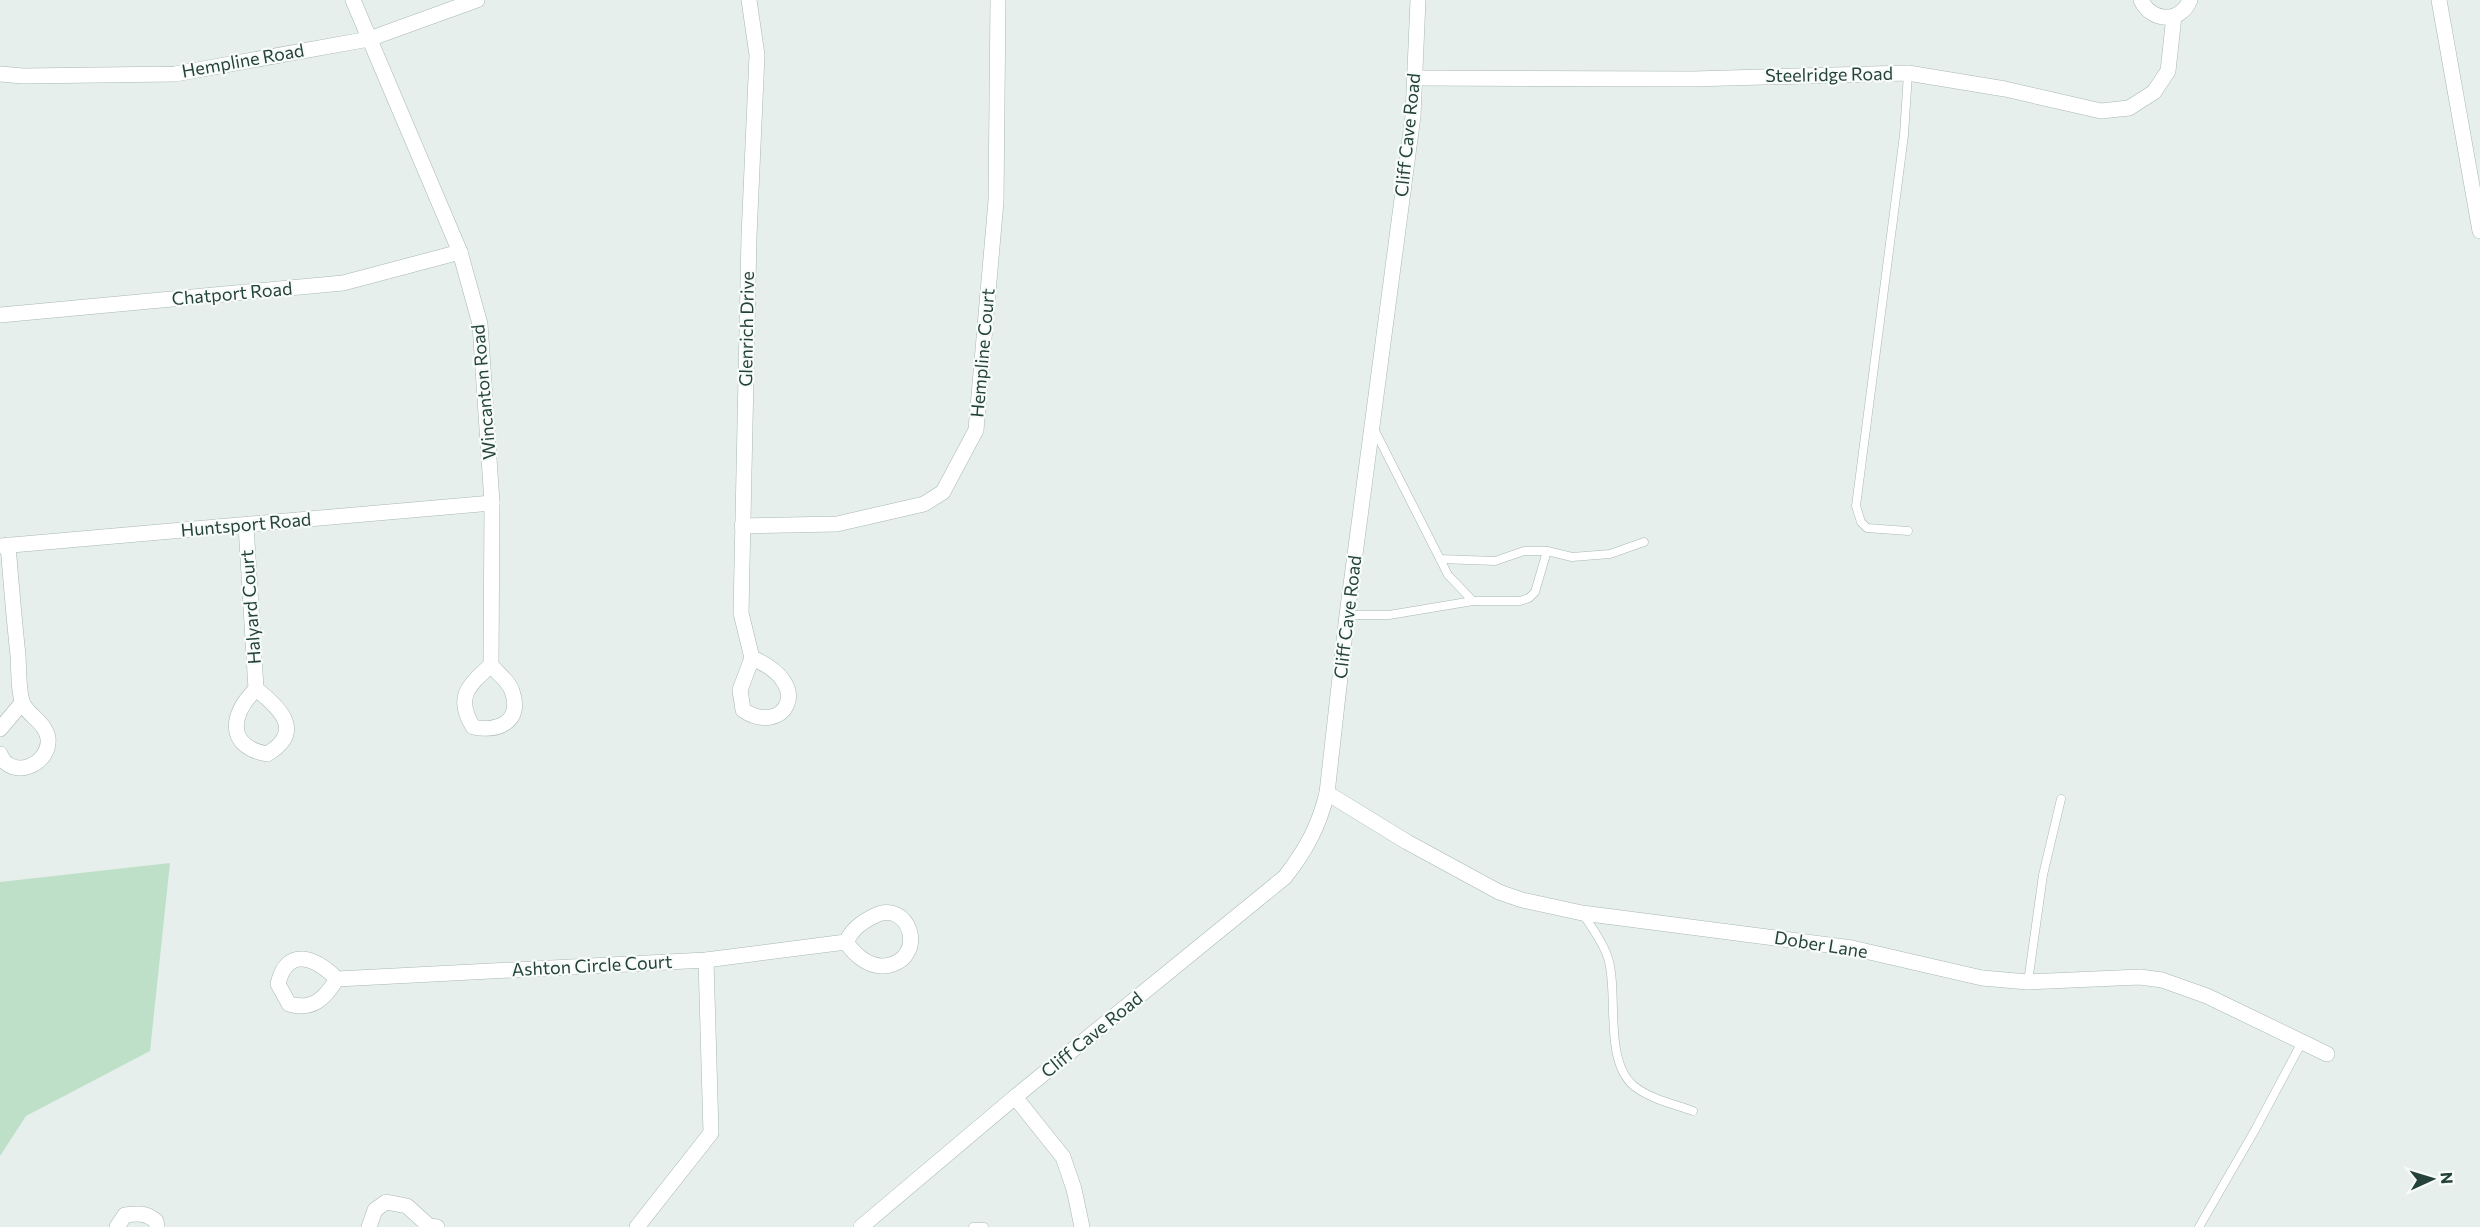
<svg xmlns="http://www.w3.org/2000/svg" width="2480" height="1227" viewBox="0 0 2480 1227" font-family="Commissioner,sans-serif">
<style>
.green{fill:#bfe0c8}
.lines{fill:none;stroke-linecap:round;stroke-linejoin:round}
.lane-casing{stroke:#a8b8b2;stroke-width:9}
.street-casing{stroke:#a8b8b2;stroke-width:16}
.lane{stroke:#fff;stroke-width:8}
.street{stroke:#fff;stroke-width:15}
.labels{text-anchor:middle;stroke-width:4.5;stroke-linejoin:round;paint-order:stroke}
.street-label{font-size:18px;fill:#24423a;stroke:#f7fbf9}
</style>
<rect width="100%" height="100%" fill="#e6efeb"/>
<!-- green -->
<path class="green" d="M170 863 150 1051 26 1116 0 1156V882Z"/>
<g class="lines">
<defs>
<g id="lane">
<path d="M1374 429 1440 559 1495 561 1524 551H1547L1572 557 1610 554 1644 542"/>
<path d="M1908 531 1867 528 1861 522 1856 506 1904 135 1908 73"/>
<path d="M1440 559 1448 575 1473 601"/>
<path d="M1347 615H1389L1473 601H1520L1529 598 1535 592 1547 551"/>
<path d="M1583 914C1592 928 1603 942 1608 958 1619 993 1603 1060 1634 1086 1650 1099 1674 1104 1693 1111"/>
<path d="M2028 982 2043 875 2061 799"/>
<path d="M973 1227H984"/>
<path d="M2199 1227 2255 1130 2302 1042"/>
</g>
<g id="street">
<path d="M353 0 460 252 480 324 492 503 491 665C497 673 509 681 512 691 523 722 498 732 473 727 455 697 468 686 491 665"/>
<path d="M749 0 757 55 749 236 741 613 752 658 740 690 743 710C783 737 817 685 752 658"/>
<path d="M2141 0C2151 22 2180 24 2190 0"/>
<path d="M2439 0 2480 231"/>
<path d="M0 74 23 76 175 74 369 39 477 0"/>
<path d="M1415 78 1693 79 1908 73 2005 89 2101 111 2129 108 2154 92 2168 71 2174 16"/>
<path d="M0 315 343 283 460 252"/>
<path d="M246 525 256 689C280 708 305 731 267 754 225 746 231 714 256 689"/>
<path d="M742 526 837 524 924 504 943 492 976 430 996 201 998 0"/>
<path d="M0 546 492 503"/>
<path d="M0 729 22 703"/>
<path d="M0 754C11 781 51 765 48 738 45 721 26 715 22 701 18 687 19 670 18 655 14 619 11 582 8 545"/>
<path d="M1327 793 1407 842 1499 892 1522 900 1582 913 1852 948 1982 978 2028 982 2140 977 2162 980 2207 996 2327 1054"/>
<path d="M337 979C316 958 287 945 278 984L289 1004C313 1011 325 998 337 979L706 960 846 942C854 954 868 967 884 966 930 961 910 895 872 917 859 924 852 930 846 942"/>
<path d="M117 1227 125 1215C139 1213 146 1213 156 1221L157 1227"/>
<path d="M369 1227 375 1210 386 1202 407 1206 429 1226 437 1227"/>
<path d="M637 1227 711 1133 706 960"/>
<path d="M861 1227 1015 1097"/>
<path d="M1082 1227 1074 1189 1063 1157 1015 1097 1285 877C1306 850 1319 826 1327 793L1347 615 1413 116 1418 0"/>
</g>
</defs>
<!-- lane casing -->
<use href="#lane" class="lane-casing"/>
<!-- street casing -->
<use href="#street" class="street-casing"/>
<!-- lane -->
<use href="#lane" class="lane"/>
<!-- street -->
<use href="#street" class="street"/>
</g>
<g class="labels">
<!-- street labels -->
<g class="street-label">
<text transform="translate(243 61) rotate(-10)" y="6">Hempline Road</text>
<text transform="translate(1829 75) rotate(-1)" y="6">Steelridge Road</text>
<text transform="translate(1408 135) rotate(-84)" y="6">Cliff Cave Road</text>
<text transform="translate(232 294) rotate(-5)" y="6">Chatport Road</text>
<text transform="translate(747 329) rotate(-89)" y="6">Glenrich Drive</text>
<text transform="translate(983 353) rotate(-85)" y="6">Hempline Court</text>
<text transform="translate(484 392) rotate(-95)" y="6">Wincanton Road</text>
<text transform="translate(246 525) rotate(-5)" y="6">Huntsport Road</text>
<text transform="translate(251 607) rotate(-94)" y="6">Halyard Court</text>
<text transform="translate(1348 617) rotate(-83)" y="6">Cliff Cave Road</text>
<text transform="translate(1821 945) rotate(9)" y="6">Dober Lane</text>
<text transform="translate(592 966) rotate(-3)" y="6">Ashton Circle Court</text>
<text transform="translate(1092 1035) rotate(-39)" y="6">Cliff Cave Road</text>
</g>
</g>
<!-- north arrow -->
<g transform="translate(2432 1179) rotate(86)" stroke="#f7fbf9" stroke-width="4.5" paint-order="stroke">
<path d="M0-4.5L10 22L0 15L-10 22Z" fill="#24423a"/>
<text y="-9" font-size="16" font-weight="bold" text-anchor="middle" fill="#24423a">N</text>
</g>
</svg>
